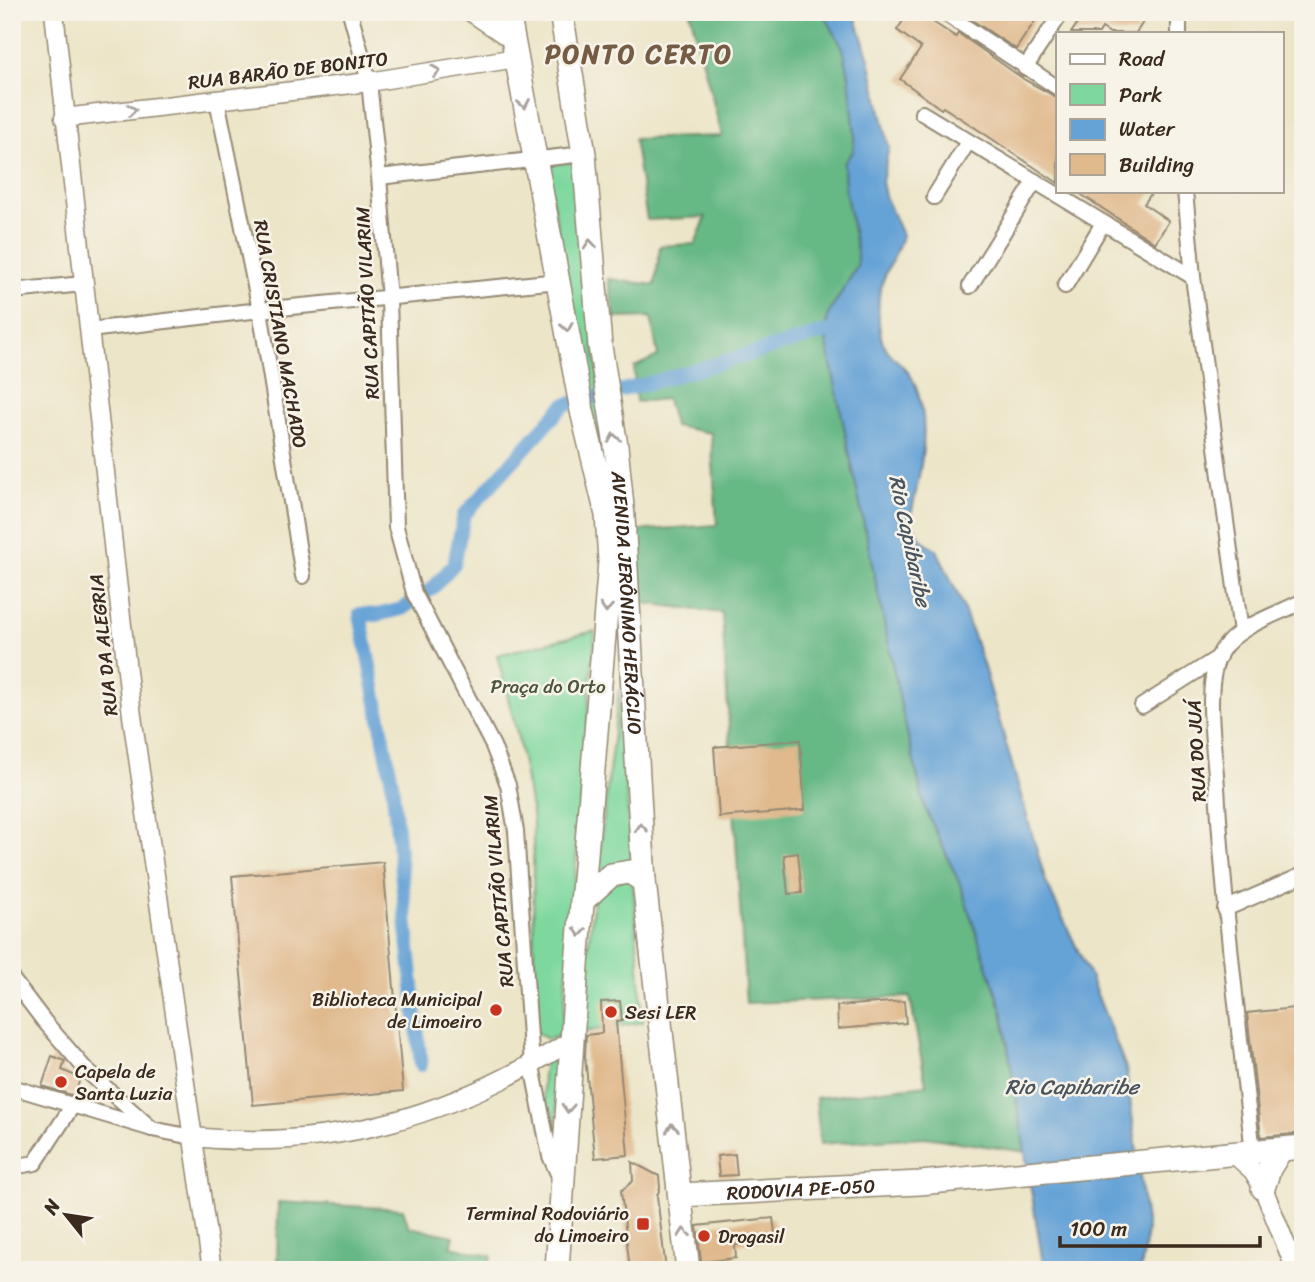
<svg xmlns="http://www.w3.org/2000/svg" width="1315" height="1282" viewBox="0 0 1315 1282" font-family="Sriracha,sans-serif">
<style>
.green{fill:#7ed89e;stroke:#5c815e;stroke-width:2}
.forest{fill:#66b885;stroke:#507152;stroke-width:2}
.water{fill:#65a2d6;stroke:#50667a;stroke-width:2}
.lines{fill:none;stroke-linecap:round;stroke-linejoin:round}
.canal{stroke:#65a2d6;stroke-width:14}
.building{fill:#e0b98d}
.minor-casing{stroke:#948873;stroke-width:18}
.tertiary-casing{stroke:#948873;stroke-width:21}
.primary-casing{stroke:#948873;stroke-width:26}
.minor{stroke:#fff;stroke-width:14}
.tertiary{stroke:#fff;stroke-width:18}
.primary{stroke:#fff;stroke-width:23}
.oneway{stroke:#a79f9a}
.poi-dot{fill:#c8321e;stroke:#f7f3e8;stroke-width:2.5}
.labels{text-anchor:middle;stroke-width:5;stroke-linejoin:round;paint-order:stroke}
.street-label{font-size:19px;fill:#3b2a1e;stroke:#f7f3e8}
.park-label{font-size:19px;fill:#4c563e;stroke:#f7f3e8}
.poi-label{font-size:19px;fill:#3b2a1e;stroke:#f7f3e8;text-anchor:start}
.water-label{font-size:21px;font-style:italic;fill:#4a545e;stroke:#f7f3e8}
.district-label{font-size:26px;font-weight:bold;letter-spacing:2px;fill:#755c45;stroke:#f7f3e8}
</style>
<rect width="100%" height="100%" fill="#f7f3e8"/>
<filter id="ink" filterUnits="userSpaceOnUse"><feTurbulence type="fractalNoise" baseFrequency=".0143" numOctaves="2"/><feDisplacementMap in="SourceGraphic" scale="14" xChannelSelector="R" yChannelSelector="G"/><feConvolveMatrix kernelMatrix="1 2 1 2 8 2 1 2 1" color-interpolation-filters="sRGB"/></filter>
<filter id="wash" filterUnits="userSpaceOnUse"><feTurbulence type="fractalNoise" baseFrequency=".00686" numOctaves="4" result="noise"/><feDisplacementMap in="SourceGraphic" scale="28" xChannelSelector="R" yChannelSelector="G"/><feGaussianBlur stdDeviation="1.57" result="paint"/><feColorMatrix in="noise" values="0 0 0 0 0 0 0 0 0 0 0 0 0 0 0 0 0 1.4 0 .05"/><feComposite in="paint" operator="in"/></filter>
<g filter="url(#wash)">
<rect width="100%" height="100%" fill="#ece5c8"/>
<!-- green -->
<g class="green">
<path d="M573 162 608 466 599 448 546 165Z"/>
<path d="M595 631 562 1031 557 1037 547 1039 537 1033 534 1023 533 819 518 737 497 655Z"/>
<path d="M619 689 643 1022 578 1033Z"/>
<path d="M559 1058 555 1135 554 1140C548 1116 537 1085 546 1061Z"/>
</g>
<!-- forest -->
<g class="forest">
<path d="M690 12H823L843 48 849 75 855 135 853 152 844 163 845 189 857 251V267L828 315 825 334 903 715 925 808 960 884 1002 1010 1026 1152 925 1137 820 1144 816 1098 926 1085 910 997 746 1003 722 613 637 602 635 531 717 525 711 433 674 426 667 399 636 402 634 367 658 356 651 317 615 318 608 279 655 285 660 246 695 244 706 217 647 220 634 139 722 136Z"/>
<path d="M278 1202 403 1209 409 1227 454 1236 451 1247 492 1256 487 1270H277Z"/>
</g>
<!-- water -->
<path class="water" d="M823 12H854L869 59 889 147 882 182 885 196 902 235C898 253 887 266 882 284 877 298 878 322 881 337 885 356 908 365 915 384 933 427 919 477 910 520L922 540 937 550 962 604 983 664 1046 882 1089 974 1126 1068 1147 1230 1141 1270H1044L1002 1010 960 884 925 808 903 715 825 334 828 315 857 267V251L845 189 844 163 853 152 855 135 849 75 843 48Z"/>
<g class="lines">
<!-- canal -->
<path class="canal" d="M421 1065 392 782 360 614 377 615 402 609 433 588 454 564 464 515 564 405 646 384 840 328"/>
</g>
<g id="blocks">
<!-- building -->
<g class="building">
<path d="M909 12H927L924 16 942 28 956 37 958 33 1025 80 1058 98V183L971 125 943 107 941 109 900 79 921 48 897 30Z"/>
<path d="M972 12H1041L1016 49 969 18Z"/>
<path d="M1085 12H1135L1145 19 1136 33H1110L1102 28 1099 33H1071Z"/>
<path d="M1076 191H1153L1144 204 1169 221 1155 243Z"/>
<path d="M800 740 805 810 719 817 714 747Z"/>
<path d="M798 853 802 893 788 894 784 855Z"/>
<path d="M383 862 403 1091 253 1105 232 876Z"/>
<path d="M620 1001 622 1021 616 1022 628 1155 595 1158 585 1056 586 1035 602 1033 601 1002Z"/>
<path d="M904 1001 906 1023 838 1029 837 1006Z"/>
<path d="M1303 1007V1133L1261 1137 1247 1013Z"/>
<path d="M52 1056 65 1061 62 1070 80 1078 75 1096 42 1086Z"/>
<path d="M735 1154 737 1175 719 1176 717 1156Z"/>
<path d="M632 1162 659 1176 660 1188 657 1196 666 1270H630L621 1191 633 1181Z"/>
<path d="M773 1218 776 1240 735 1245 736 1258 701 1262 697 1226Z"/>
</g>
</g>
</g>
<g filter="url(#ink)">
<use href="#blocks" fill-opacity="0" stroke="#948873" stroke-width="2"/>
<g class="lines">
<defs>
<g id="minor">
<path d="M350 12 369 82 379 177 389 299 396 527 414 593 493 746 508 785 516 831 532 1066 550 1156 560 1178"/>
<path d="M943 12 1058 88"/>
<path d="M1179 12V33"/>
<path d="M1025 68 1062 12"/>
<path d="M217 100 260 310 303 576"/>
<path d="M922 113 1193 277"/>
<path d="M379 177 584 154"/>
<path d="M1185 191 1193 277 1241 632"/>
<path d="M934 197 968 142"/>
<path d="M970 286 1035 181"/>
<path d="M1065 286 1103 223"/>
<path d="M12 291 83 284"/>
<path d="M89 330 260 310 559 281"/>
<path d="M1142 706 1219 657"/>
<path d="M1225 909 1303 875"/>
<path d="M12 979 44 1021 87 1071 152 1129"/>
<path d="M12 1087 152 1129 192 1137"/>
<path d="M1253 1152C1239 1031 1224 909 1217 787 1215 751 1202 682 1222 650 1239 625 1277 615 1303 601"/>
<path d="M12 1167 35 1163 73 1105"/>
</g>
<g id="tertiary">
<path d="M54 12 132 716 212 1270"/>
<path d="M471 12 514 41"/>
<path d="M64 118 369 82 516 58"/>
<path d="M192 1137C333 1152 453 1115 572 1040"/>
<path d="M1234 1154 1253 1171 1263 1188 1296 1270"/>
</g>
<g id="primary">
<path d="M508 12 582 411 607 515 610 561 577 965 557 1270"/>
<path id="s1" d="M561 12 584 154 600 346 616 446 623 517 644 881 688 1270"/>
<path d="M582 901 611 875 630 872 644 881"/>
<path d="M1263 1188 1269 1169 1280 1151"/>
<path id="s2" d="M680 1195 920 1183 1303 1147"/>
</g>
</defs>
<!-- minor casing -->
<use href="#minor" class="minor-casing"/>
<!-- tertiary casing -->
<use href="#tertiary" class="tertiary-casing"/>
<!-- primary casing -->
<use href="#primary" class="primary-casing"/>
<!-- minor -->
<use href="#minor" class="minor"/>
<!-- tertiary -->
<use href="#tertiary" class="tertiary"/>
<!-- primary -->
<use href="#primary" class="primary"/>
</g>
<!-- one-way arrows -->
<defs><path id="oneway-chevron" d="M-2-3.5L2.5 0L-2 3.5" fill="none" stroke-width="1.6" stroke-linecap="round" stroke-linejoin="round" transform="scale(1.75)"/></defs>
<g class="oneway">
<use href="#oneway-chevron" transform="translate(436 71) rotate(-10)"/>
<use href="#oneway-chevron" transform="translate(524 104) rotate(80)"/>
<use href="#oneway-chevron" transform="translate(132 110) rotate(-7)"/>
<use href="#oneway-chevron" transform="translate(590 244) rotate(-95)"/>
<use href="#oneway-chevron" transform="translate(567 327) rotate(80)"/>
<use href="#oneway-chevron" transform="translate(614 438) rotate(-100)"/>
<use href="#oneway-chevron" transform="translate(606 608) rotate(95)"/>
<use href="#oneway-chevron" transform="translate(641 828) rotate(-93)"/>
<use href="#oneway-chevron" transform="translate(580 932) rotate(95)"/>
<use href="#oneway-chevron" transform="translate(568 1108) rotate(93)"/>
<use href="#oneway-chevron" transform="translate(672 1128) rotate(-97)"/>
<use href="#oneway-chevron" transform="translate(684 1233) rotate(-96)"/>
</g>
</g>
<!-- markers -->
<g class="poi-dot">
<circle cx="496" cy="1010" r="7"/>
<circle cx="611" cy="1012" r="7"/>
<circle cx="61" cy="1082" r="7"/>
<rect x="636" y="1217" width="14" height="14" rx="3.5"/>
<circle cx="704" cy="1236" r="7"/>
</g>
<g class="labels">
<!-- street labels -->
<g class="street-label">
<text transform="translate(288 70) rotate(-7)" y="7">RUA BARÃO DE BONITO</text>
<text transform="translate(367 303) rotate(-93)" y="7">RUA CAPITÃO VILARIM</text>
<text transform="translate(281 334) rotate(80)" y="7">RUA CRISTIANO MACHADO</text>
<text dy="7" stroke="none"><textPath href="#s1" startOffset="595">AVENIDA JERÔNIMO HERÁCLIO</textPath></text>
<text transform="translate(103 645) rotate(-96)" y="7">RUA DA ALEGRIA</text>
<text transform="translate(1196 751) rotate(-93)" y="7">RUA DO JUÁ</text>
<text transform="translate(498 891) rotate(-95)" y="7">RUA CAPITÃO VILARIM</text>
<text dy="7" stroke="none"><textPath href="#s2" startOffset="121">RODOVIA PE-050</textPath></text>
</g>
<!-- park labels -->
<g class="park-label">
<text x="548" y="693">Praça do Orto</text>
</g>
<!-- poi labels -->
<g class="poi-label">
<text x="482" y="1006" text-anchor="end">Biblioteca Municipal<tspan x="482" dy="22">de Limoeiro</tspan></text>
<text x="625" y="1019">Sesi LER</text>
<text x="75" y="1078">Capela de<tspan x="75" dy="22">Santa Luzia</tspan></text>
<text x="629" y="1220" text-anchor="end">Terminal Rodoviário<tspan x="629" dy="22">do Limoeiro</tspan></text>
<text x="718" y="1243">Drogasil</text>
</g>
<!-- water labels -->
<g class="water-label">
<text transform="translate(910 541) rotate(78)" y="7">Rio Capibaribe</text>
<text x="1072" y="1094">Rio Capibaribe</text>
</g>
<!-- district labels -->
<g class="district-label">
<text x="639" y="63">PONTO CERTO</text>
</g>
</g>
<!-- margin -->
<rect width="1315" height="1282" fill="none" stroke="#f7f3e8" stroke-width="42"/>
<!-- legend -->
<rect x="1056" y="32" width="228" height="161" fill="#f7f3e8" stroke="#aca397" stroke-width="2"/>
<rect x="1070" y="54" width="35" height="10" fill="#ffffff" stroke="#aca397" stroke-width="2"/>
<text x="1119" y="66" font-size="21" fill="#3b2a1e">Road</text>
<rect x="1070" y="84" width="35" height="21" fill="#7ed89e" stroke="#aca397" stroke-width="2"/>
<text x="1119" y="102" font-size="21" fill="#3b2a1e">Park</text>
<rect x="1070" y="119" width="35" height="21" fill="#65a2d6" stroke="#aca397" stroke-width="2"/>
<text x="1119" y="136" font-size="21" fill="#3b2a1e">Water</text>
<rect x="1070" y="154" width="35" height="21" fill="#e0b98d" stroke="#aca397" stroke-width="2"/>
<text x="1119" y="172" font-size="21" fill="#3b2a1e">Building</text>
<!-- north arrow -->
<g transform="translate(66 1215) rotate(300)" stroke="#f7f3e8" stroke-width="5" paint-order="stroke">
<path d="M0-5L12 26L0 18L-12 26Z" fill="#3b2a1e"/>
<text y="-10" font-size="19" font-weight="bold" text-anchor="middle" fill="#3b2a1e">N</text>
</g>
<!-- scale -->
<path d="M1060 1236v10h200v-10" fill="none" stroke="#3b2a1e" stroke-width="3.5"/>
<text x="1070" y="1236" font-size="21" fill="#3b2a1e" stroke="#f7f3e8" stroke-width="5" paint-order="stroke">100 m</text>
</svg>
